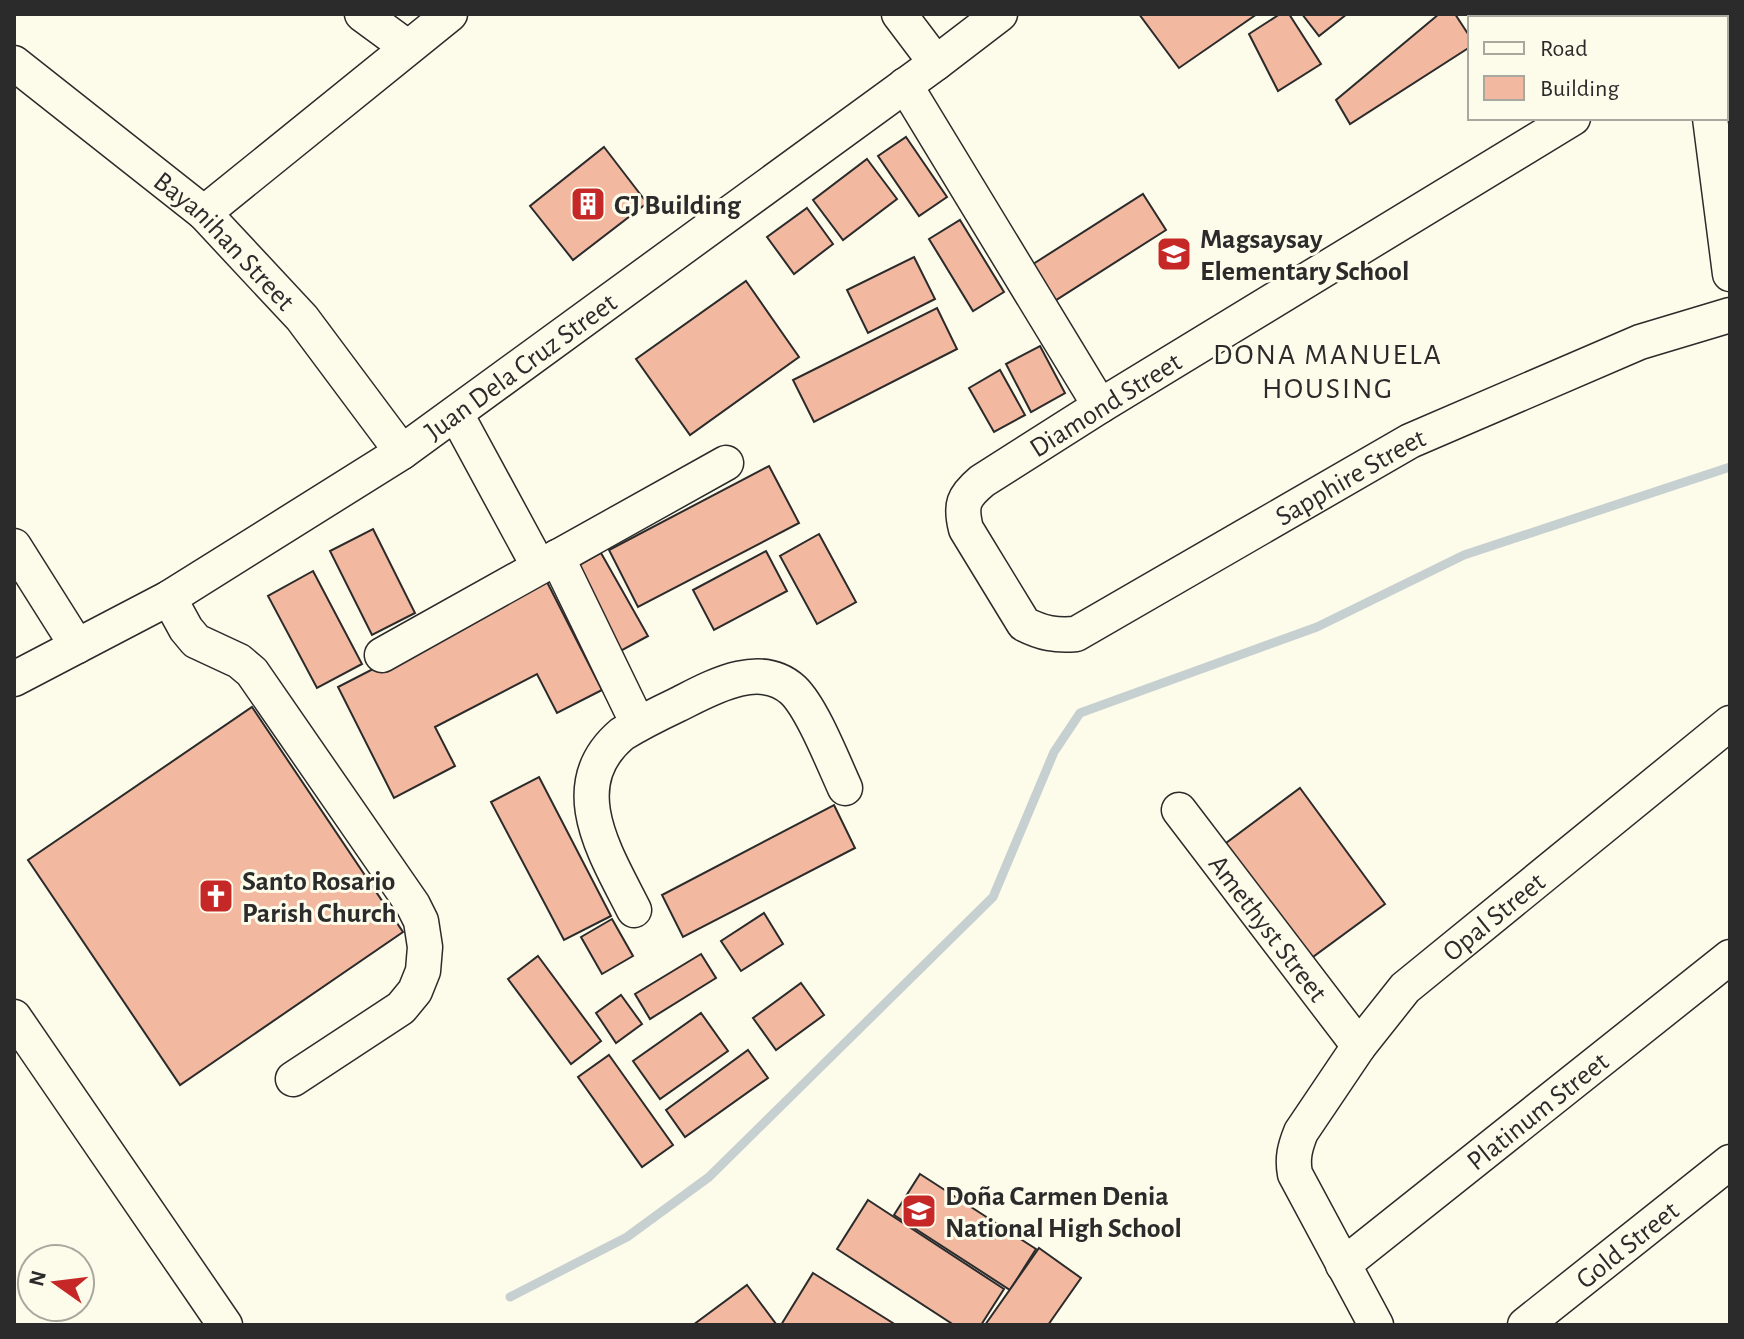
<svg xmlns="http://www.w3.org/2000/svg" width="1744" height="1339" viewBox="0 0 1744 1339" font-family="'Alegreya Sans',sans-serif">
<style>
.lines{fill:none;stroke-linecap:round;stroke-linejoin:round}
.stream{stroke:#c7d0d0;stroke-width:9}
.building{fill:#f2b8a0;stroke:#2b2b2b;stroke-width:2}
.minor-casing{stroke:#2b2b2b;stroke-width:37}
.minor{stroke:#fdfbea;stroke-width:34}
.labels{text-anchor:middle;stroke-width:6;stroke-linejoin:round;paint-order:stroke}
.poi-label{font-size:28px;font-weight:bold;fill:#2b2b2b;stroke:#fdfbea;text-anchor:start}
.street-label{font-size:28px;fill:#2b2b2b;stroke:#fdfbea}
.neighbourhood-label{font-size:30px;letter-spacing:2px;fill:#2b2b2b;stroke:#fdfbea}
</style>
<rect width="100%" height="100%" fill="#fdfbea"/>
<g class="lines">
<!-- stream -->
<path class="stream" d="M510 1297 627 1237 709 1177 993 897 1054 752 1080 713 1317 627 1464 555 1730 467"/>
</g>
<!-- building -->
<g class="building">
<path d="M1139 14H1257L1179 68Z"/>
<path d="M1280 14H1289L1321 64 1278 91 1249 34Z"/>
<path d="M1302 14H1347L1319 36Z"/>
<path d="M1439 14H1455L1470 37V47L1350 124 1336 100Z"/>
<path d="M1479 14H1509L1504 18H1482Z"/>
<path d="M906 137 947 197 919 216 878 156Z"/>
<path d="M604 147 647 203 573 260 530 206Z"/>
<path d="M867 159 897 199 843 240 813 200Z"/>
<path d="M1143 194 1166 230 1053 302 1030 266Z"/>
<path d="M807 208 833 244 794 274 767 237Z"/>
<path d="M960 220 1004 292 973 311 929 239Z"/>
<path d="M914 257 935 299 868 333 847 290Z"/>
<path d="M746 281 799 357 690 435 636 359Z"/>
<path d="M937 308 957 349 814 422 793 380Z"/>
<path d="M1040 346 1065 393 1031 412 1006 364Z"/>
<path d="M1000 370 1025 415 994 432 969 388Z"/>
<path d="M769 466 799 523 638 607 609 550Z"/>
<path d="M373 529 415 613 372 635 330 551Z"/>
<path d="M819 534 856 602 817 624 780 556Z"/>
<path d="M766 551 787 591 714 630 693 590Z"/>
<path d="M601 553 648 636 615 654 569 571Z"/>
<path d="M313 571 362 664 317 688 268 596Z"/>
<path d="M546 580 602 690 557 713 537 674 435 727 455 766 394 798 338 687Z"/>
<path d="M252 707 403 932 180 1085 28 860Z"/>
<path d="M539 777 611 916 564 940 491 802Z"/>
<path d="M1300 788 1385 904 1306 962 1222 846Z"/>
<path d="M834 805 855 848 683 937 662 895Z"/>
<path d="M764 913 783 944 741 971 721 941Z"/>
<path d="M612 919 633 956 602 974 581 937Z"/>
<path d="M701 954 716 978 650 1019 635 994Z"/>
<path d="M538 956 601 1041 571 1064 508 979Z"/>
<path d="M801 983 824 1015 776 1050 753 1018Z"/>
<path d="M621 995 642 1024 616 1043 596 1013Z"/>
<path d="M701 1013 728 1051 660 1099 633 1061Z"/>
<path d="M748 1050 768 1078 685 1137 666 1110Z"/>
<path d="M609 1055 673 1145 642 1167 578 1077Z"/>
<path d="M920 1174 1036 1249 1010 1290 894 1215Z"/>
<path d="M868 1200 1004 1289 981 1325H954L837 1249Z"/>
<path d="M1039 1248 1081 1278 1048 1325H985Z"/>
<path d="M813 1273 896 1325H781Z"/>
<path d="M747 1285 776 1324 774 1325H693Z"/>
</g>
<g class="lines">
<defs>
<g id="minor">
<path d="M362 14 407 47"/>
<path d="M899 14 936 63"/>
<path d="M1722 18 1725 14"/>
<path id="s1" d="M14 63 204 213 302 318 402 452"/>
<path d="M905 85 1100 406"/>
<path id="s2" d="M1573 118 1100 406 982 481C963 497 960 505 966 529L1024 624C1042 633 1056 636 1076 634L1410 441 1640 342 1730 315"/>
<path d="M1710 118 1730 274"/>
<path d="M204 213 450 14"/>
<path d="M456 414 539 567"/>
<path d="M14 546 77 646"/>
<path d="M557 557 638 724"/>
<path d="M169 598 186 629 196 641 239 661 252 672 413 905 421 921 425 947 423 971 415 991 401 1008 293 1079"/>
<path d="M382 655 726 463"/>
<path id="s3" d="M14 679 169 598 402 452 936 63 1000 14"/>
<path id="s4" d="M1179 810 1359 1046"/>
<path d="M634 910C606 854 561 786 622 734 640 723 658 714 677 705 709 689 759 659 793 690 812 708 833 762 845 788"/>
<path d="M14 1017 225 1325"/>
<path id="s5" d="M1343 1265 1730 957"/>
<path id="s6" d="M1376 1325 1295 1174C1292 1158 1295 1147 1301 1132L1359 1046 1405 988 1730 723"/>
<path id="s7" d="M1525 1325 1730 1162"/>
</g>
</defs>
<!-- minor casing -->
<use href="#minor" class="minor-casing"/>
<!-- minor -->
<use href="#minor" class="minor"/>
</g>
<!-- icons -->
<defs>
<symbol id="building-square" viewBox="-11 -11 22 22"><rect x="-9" y="-9" width="18" height="18" rx="4" fill="#c62828" stroke="#fdfbea"/><path d="M-4-6H4V6H1V3H-1V6H-4ZM-2.5-4.3h1.7v1.8h-1.7ZM.8-4.3h1.7v1.8H.8ZM-2.5-1h1.7V.8h-1.7ZM.8-1h1.7V.8H.8Z" fill="#fff"/></symbol>
<symbol id="school-square" viewBox="-11 -11 22 22"><rect x="-9" y="-9" width="18" height="18" rx="4" fill="#c62828" stroke="#fdfbea"/><path d="M0-5L7-2L0 1L-7-2ZM-4 1L0 2.5L4 1V4Q0 6-4 4Z" fill="#fff"/></symbol>
<symbol id="church-square" viewBox="-11 -11 22 22"><rect x="-9" y="-9" width="18" height="18" rx="4" fill="#c62828" stroke="#fdfbea"/><path d="M-1.2-6h2.4v3.5h3.3v2.4h-3.3V6h-2.4V-.1h-3.3v-2.4h3.3Z" fill="#fff"/></symbol>
</defs>
<g fill-rule="evenodd">
<use href="#building-square" x="568" y="184" width="40" height="40"/>
<use href="#school-square" x="1154" y="234" width="40" height="40"/>
<use href="#church-square" x="196" y="876" width="40" height="40"/>
<use href="#school-square" x="899" y="1191" width="40" height="40"/>
</g>
<g class="labels">
<!-- poi labels -->
<g class="poi-label">
<text x="614" y="214">GJ Building</text>
<text x="1200" y="248">Magsaysay<tspan x="1200" dy="32">Elementary School</tspan></text>
<text x="242" y="890">Santo Rosario<tspan x="242" dy="32">Parish Church</tspan></text>
<text x="945" y="1205">Doña Carmen Denia<tspan x="945" dy="32">National High School</tspan></text>
</g>
<!-- street labels -->
<g class="street-label">
<text dy="10" stroke="none"><textPath href="#s1" startOffset="276">Bayanihan Street</textPath></text>
<text dy="10" stroke="none"><textPath href="#s3" startOffset="596">Juan Dela Cruz Street</textPath></text>
<text transform="translate(1105 404) rotate(-32)" y="10">Diamond Street</text>
<text dy="10" stroke="none"><textPath href="#s2" startOffset="1230">Sapphire Street</textPath></text>
<text dy="10" stroke="none"><textPath href="#s6" startOffset="506">Opal Street</textPath></text>
<text dy="10" stroke="none"><textPath href="#s4" startOffset="148">Amethyst Street</textPath></text>
<text dy="10" stroke="none"><textPath href="#s5" startOffset="248">Platinum Street</textPath></text>
<text dy="10" stroke="none"><textPath href="#s7" startOffset="130">Gold Street</textPath></text>
</g>
<!-- neighbourhood labels -->
<g class="neighbourhood-label">
<text x="1328" y="364">DONA MANUELA<tspan x="1328" dy="34">HOUSING</tspan></text>
</g>
</g>
<!-- border -->
<rect width="1744" height="1339" fill="none" stroke="#2b2b2b" stroke-width="32"/>
<!-- legend -->
<rect x="1468" y="16" width="260" height="104" fill="#fdfbea" stroke="#a9a89e" stroke-width="2"/>
<rect x="1484" y="42" width="40" height="12" fill="#fdfbea" stroke="#a9a89e" stroke-width="2"/>
<text x="1540" y="56" font-size="24" fill="#2b2b2b">Road</text>
<rect x="1484" y="76" width="40" height="24" fill="#f2b8a0" stroke="#a9a89e" stroke-width="2"/>
<text x="1540" y="96" font-size="24" fill="#2b2b2b">Building</text>
<!-- north arrow -->
<g transform="translate(56 1283) rotate(284)"><circle r="38" fill="#fdfbea" stroke="#a9a89e" stroke-width="2"/>
<path d="M0-6L14 30L0 20L-14 30Z" fill="#c62828"/>
<text y="-12" font-size="22" font-weight="bold" text-anchor="middle" fill="#2b2b2b">N</text>
</g>
</svg>
